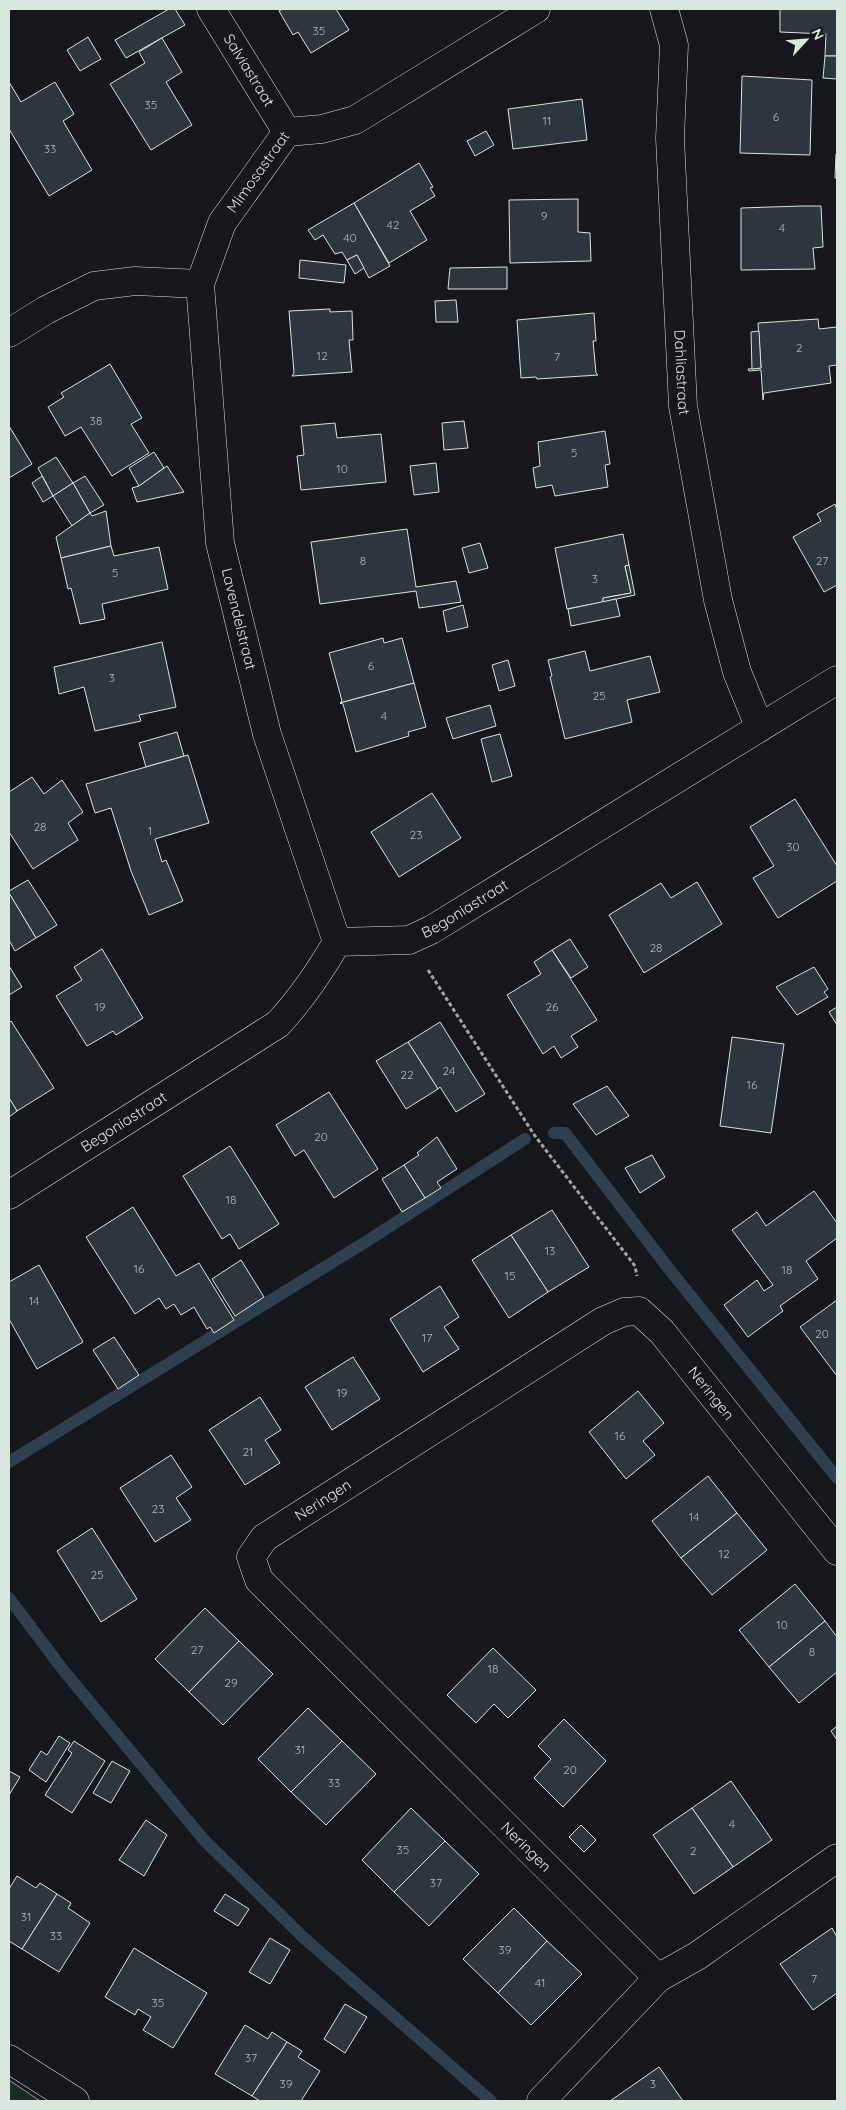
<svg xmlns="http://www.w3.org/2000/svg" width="846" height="2110" viewBox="0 0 846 2110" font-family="Quicksand,sans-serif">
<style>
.green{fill:#1a2d24;stroke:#939e99}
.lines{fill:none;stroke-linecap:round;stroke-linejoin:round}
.stream{stroke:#2f3f4d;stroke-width:12}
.building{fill:#2c363c;stroke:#d8e6dc}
.minor-casing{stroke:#d8e6dc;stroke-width:29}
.path{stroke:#9da8a2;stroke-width:3;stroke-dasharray:4 2.5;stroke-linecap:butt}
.minor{stroke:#14181c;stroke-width:28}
.labels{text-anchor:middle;stroke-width:4;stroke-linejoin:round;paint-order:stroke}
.number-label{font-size:12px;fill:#adbab4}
.street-label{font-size:15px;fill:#d8e6dc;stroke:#14181c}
</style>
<rect width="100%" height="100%" fill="#14181c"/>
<!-- green -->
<path class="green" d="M9 2080 40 2101H9Z"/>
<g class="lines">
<!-- stream -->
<g class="stream">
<path d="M554 1133H565L669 1269 837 1478"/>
<path d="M9 1462 367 1241 525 1139"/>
<path d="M9 1598 64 1671 204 1840 305 1939 491 2101"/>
</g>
</g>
<!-- building -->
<g class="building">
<path d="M169 9H175L185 25 126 58 115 40Z"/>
<path d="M283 9H336L349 30 311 53 298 32 293 35 279 11Z"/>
<path d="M780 9H837V56H825L826 34 780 32Z"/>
<path d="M88 37 101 59 80 71 67 50Z"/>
<path d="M162 38 182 72 166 82 192 125 151 150 110 84 145 63 139 52Z"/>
<path d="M825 56H837V79L823 78Z"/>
<path d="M742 76 812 80 810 155 740 153Z"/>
<path d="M9 82 21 102 55 82 74 114 63 121 92 170 49 196 9 129Z"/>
<path d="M582 99 587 140 513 149 508 109Z"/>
<path d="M486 131 494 145 475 156 467 141Z"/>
<path d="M836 154 837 155V178H835Z"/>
<path d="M419 163 433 187 430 188 435 196 410 211 427 240 389 263 354 203Z"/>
<path d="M578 199V232L590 233 591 261 510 263 509 200Z"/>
<path d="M354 203 390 266 369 278 357 255 347 260 342 252 335 254 323 235 315 240 308 230Z"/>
<path d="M801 206H821L823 247 813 248 815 269 741 270V208Z"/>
<path d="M357 255 364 268 355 274 347 260Z"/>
<path d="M300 260 346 265 344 283 299 278Z"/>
<path d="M507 267V289H448L450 268Z"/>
<path d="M456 300 458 322H436L435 301Z"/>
<path d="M330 309V312L352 311 353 340H349L352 372 292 376 294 373 289 311Z"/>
<path d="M594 313 596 341H593L596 373 598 375 537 379 536 377 521 378 517 320Z"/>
<path d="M818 319 819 329 837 327V365L829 366 831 383 764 393 763 400 761 370 749 371 748 369 761 368 758 323Z"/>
<path d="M759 331 761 368 752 369 751 332Z"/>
<path d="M110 364 142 418 131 424 149 453 112 476 81 427 65 436 48 407 64 397 61 393Z"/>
<path d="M464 421 468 448 444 450 442 423Z"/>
<path d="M335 423 337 438 381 434 386 482 301 490 297 456 304 455 301 426Z"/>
<path d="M9 426 32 464 9 478Z"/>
<path d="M605 431 610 464 605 465 608 487 555 496 552 485 536 488 533 468 540 466 538 442Z"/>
<path d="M154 452 164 468 139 486 129 468Z"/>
<path d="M56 457 73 483 53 496 38 468Z"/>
<path d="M436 463 439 492 414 495 410 466Z"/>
<path d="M167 466 184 492 137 502 132 488 139 486Z"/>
<path d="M42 476 53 496 43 502 32 483Z"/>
<path d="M85 476 104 505 90 513 73 483Z"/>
<path d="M73 483 90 513 72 526 53 496Z"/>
<path d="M835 504 837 510V585L824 592 793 537 821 521 817 514Z"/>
<path d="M106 511 111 546 61 558 56 537 90 513 92 516Z"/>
<path d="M407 529 416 587 456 581 461 602 419 608 416 591 320 604 311 542Z"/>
<path d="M623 534 629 565 625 566 631 593 603 598V602L567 609 555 548Z"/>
<path d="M480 543 488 568 469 573 462 548Z"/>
<path d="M111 546 114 556 159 547 168 589 102 604 105 619 80 624 71 588 68 589 61 558Z"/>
<path d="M629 565 635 595 603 602V598L631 593 625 566Z"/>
<path d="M616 599 620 616 571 626 568 609Z"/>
<path d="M463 605 468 627 447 632 443 611Z"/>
<path d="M383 638 384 643 402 638 414 683 340 703 342 701 329 653Z"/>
<path d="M162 642 176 707 139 715 141 721 95 731 84 687 59 694 54 667Z"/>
<path d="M585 651 590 671 650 656 660 692 627 700 632 722 565 739 550 677 552 676 548 660Z"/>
<path d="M508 660 515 686 499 691 492 665Z"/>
<path d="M414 683 426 727 408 732 409 736 356 752 343 704 340 703Z"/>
<path d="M490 705 496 726 453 739 446 718Z"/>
<path d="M177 732 184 756 146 767 139 743Z"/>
<path d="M500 734 512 776 492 782 481 739Z"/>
<path d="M188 755 209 823 155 839 162 862 166 860 183 901 149 915 131 871 111 808 95 813 86 784Z"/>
<path d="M32 777 44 794 62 780 83 812 68 823 78 840 33 869 9 832V792Z"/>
<path d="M432 793 461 838 399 877 371 832Z"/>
<path d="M795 799 837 866V881L778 918 753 878 774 866 750 827Z"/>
<path d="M28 880 57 925 36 938 9 893V891Z"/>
<path d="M697 882 722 924 644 973 609 915 661 883 671 898Z"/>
<path d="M9 893 36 938 15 951 9 940Z"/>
<path d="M570 939 588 967 571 978 552 950Z"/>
<path d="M102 949 143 1018 116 1035 113 1031 87 1046 56 996 82 980 74 967Z"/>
<path d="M552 950 597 1020 571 1036 578 1047 561 1058 554 1046 543 1054 507 995 541 974 534 962Z"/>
<path d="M9 966 22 987 9 995Z"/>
<path d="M814 967 828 989 824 992 828 997 797 1015 776 987Z"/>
<path d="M837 1007V1025L829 1012Z"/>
<path d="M11 1021 54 1088 17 1111 9 1098V1023Z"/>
<path d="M440 1022 485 1094 456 1112 440 1087 438 1089 408 1042Z"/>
<path d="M732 1037 784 1044 771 1133 720 1126Z"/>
<path d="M408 1042 438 1089 406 1109 376 1061Z"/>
<path d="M607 1086 629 1116 596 1135 573 1104Z"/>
<path d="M329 1092 378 1169 334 1198 304 1150 295 1156 276 1125Z"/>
<path d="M9 1098 17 1111 9 1117Z"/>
<path d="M437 1137 457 1169 437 1182 441 1188 425 1198 404 1165 419 1155 417 1153Z"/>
<path d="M230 1146 279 1224 239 1249 230 1234 222 1239 183 1176Z"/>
<path d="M652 1155 665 1177 640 1193 625 1168Z"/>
<path d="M404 1165 425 1198 402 1212 382 1179Z"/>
<path d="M814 1191 837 1223V1238L806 1261 818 1279 780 1306 783 1311 748 1337 724 1305 757 1280 764 1291 773 1285 732 1230 757 1212 766 1226Z"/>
<path d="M133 1207 176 1276 199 1263 234 1320 214 1333 210 1327 207 1329 194 1307 181 1315 174 1304 166 1309 159 1298 135 1314 86 1237Z"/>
<path d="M552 1210 589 1267 548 1292 511 1235Z"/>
<path d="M511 1235 548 1292 509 1318 472 1260Z"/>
<path d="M241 1260 264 1297 235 1316 212 1279Z"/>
<path d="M39 1265 83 1342 37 1369 9 1319V1282Z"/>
<path d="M440 1286 459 1317 444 1327 459 1349 423 1372 390 1319Z"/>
<path d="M837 1300V1376L800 1327Z"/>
<path d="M114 1337 139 1375 118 1389 93 1350Z"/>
<path d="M353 1357 380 1399 332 1430 305 1387Z"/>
<path d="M638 1391 664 1423 643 1441 655 1455 626 1479 589 1432Z"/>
<path d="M260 1397 281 1430 265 1440 280 1463 245 1485 209 1430Z"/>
<path d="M171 1455 192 1487 176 1498 191 1520 155 1542 120 1488Z"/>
<path d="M708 1476 737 1513 681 1558 652 1521Z"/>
<path d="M737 1513 767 1550 712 1595 681 1558Z"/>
<path d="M92 1528 137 1599 101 1622 57 1551Z"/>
<path d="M795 1584 825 1621 769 1667 739 1630Z"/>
<path d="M205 1608 239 1641 189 1692 155 1659Z"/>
<path d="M825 1621 837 1637V1672L799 1703 769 1667Z"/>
<path d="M239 1641 273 1674 223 1725 189 1692Z"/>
<path d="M493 1648 536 1690 508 1718 494 1704 476 1723 447 1695Z"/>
<path d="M308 1708 342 1741 291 1792 258 1759Z"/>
<path d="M564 1719 606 1761 563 1807 534 1778 551 1759 538 1746Z"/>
<path d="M837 1726V1740L831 1731Z"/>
<path d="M59 1736 70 1743 46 1782 29 1770 41 1751 47 1755Z"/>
<path d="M74 1741 105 1761 72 1813 45 1795 72 1753 68 1750Z"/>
<path d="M342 1741 376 1774 326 1825 291 1792Z"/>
<path d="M112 1761 130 1771 111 1803 93 1793Z"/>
<path d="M9 1771 20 1777 9 1795Z"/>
<path d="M731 1781 772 1840 733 1867 692 1808Z"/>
<path d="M411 1808 445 1841 394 1892 362 1860Z"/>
<path d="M692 1808 733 1867 694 1894 653 1835Z"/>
<path d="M146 1820 167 1835 144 1876 119 1860Z"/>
<path d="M581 1825 596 1840 584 1852 569 1837Z"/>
<path d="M445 1841 479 1874 429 1926 394 1892Z"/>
<path d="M17 1876 36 1888 40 1883 57 1894 22 1949 9 1941V1889Z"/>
<path d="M57 1894 71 1903 68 1908 90 1923 59 1972 22 1949Z"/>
<path d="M225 1894 249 1909 238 1926 214 1911Z"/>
<path d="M514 1908 547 1941 498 1993 463 1959Z"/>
<path d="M832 1928 837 1937V1993L813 2010 780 1964Z"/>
<path d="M270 1938 290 1950 270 1984 249 1972Z"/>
<path d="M547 1941 582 1974 531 2025 498 1993Z"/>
<path d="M134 1948 207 1993 173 2048 143 2030 151 2017 138 2009 135 2015 105 1997Z"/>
<path d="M345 2004 367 2017 345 2053 324 2039Z"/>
<path d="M245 2025 268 2039 272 2032 287 2042 252 2096 215 2074Z"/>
<path d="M287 2042 302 2051 298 2057 320 2071 301 2101H260L252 2096Z"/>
<path d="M659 2067 683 2101H610Z"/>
</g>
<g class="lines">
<defs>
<g id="minor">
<path id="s1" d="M211 9 287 132"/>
<path id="s2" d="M664 9 674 45 670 138 683 406 718 600 737 672 759 726"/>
<path d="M287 132 322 129 355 120 536 9"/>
<path id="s3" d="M200 284 220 543 267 734 337 942"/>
<path id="s4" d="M9 333 46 310 94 286 135 281 200 284 222 223 287 132"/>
<path id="s5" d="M9 1195 278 1024C302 998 319 973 337 942L409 940 431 930 837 680"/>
<path id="s6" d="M658 1978 259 1580 251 1557 264 1538 603 1321 624 1312 639 1311 662 1332 837 1551"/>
<path d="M9 2059 75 2101"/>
<path d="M541 2101 658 1978 697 1956 837 1858"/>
</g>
</defs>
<!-- minor casing -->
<use href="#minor" class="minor-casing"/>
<!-- path -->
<path class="path" d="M428 970 535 1136 635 1266 637 1276"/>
<!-- minor -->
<use href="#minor" class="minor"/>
</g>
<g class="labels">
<!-- number labels -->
<g class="number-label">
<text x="319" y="35">35</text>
<text x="151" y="109">35</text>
<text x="776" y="121">6</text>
<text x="547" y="125">11</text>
<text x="50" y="153">33</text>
<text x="544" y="220">9</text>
<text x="393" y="229">42</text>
<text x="782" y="232">4</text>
<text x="350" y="242">40</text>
<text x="799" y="352">2</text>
<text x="322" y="360">12</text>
<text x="557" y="361">7</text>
<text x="96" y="425">38</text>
<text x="574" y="457">5</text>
<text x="342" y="473">10</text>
<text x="363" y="565">8</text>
<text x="822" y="565">27</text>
<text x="115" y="577">5</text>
<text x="595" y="583">3</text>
<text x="371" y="670">6</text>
<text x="112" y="682">3</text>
<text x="599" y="700">25</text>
<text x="384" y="720">4</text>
<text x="40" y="831">28</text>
<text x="150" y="835">1</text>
<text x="416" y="839">23</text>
<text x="793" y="851">30</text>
<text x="656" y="952">28</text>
<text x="100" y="1011">19</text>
<text x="552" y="1011">26</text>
<text x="449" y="1075">24</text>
<text x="407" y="1079">22</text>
<text x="752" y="1089">16</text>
<text x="321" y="1141">20</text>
<text x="231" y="1204">18</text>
<text x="550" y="1255">13</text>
<text x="139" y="1273">16</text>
<text x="787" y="1274">18</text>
<text x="510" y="1280">15</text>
<text x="34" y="1305">14</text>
<text x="822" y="1338">20</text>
<text x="427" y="1342">17</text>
<text x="342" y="1397">19</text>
<text x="620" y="1440">16</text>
<text x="248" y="1456">21</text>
<text x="158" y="1513">23</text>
<text x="694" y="1521">14</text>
<text x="724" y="1558">12</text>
<text x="97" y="1579">25</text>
<text x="782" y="1629">10</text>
<text x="197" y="1654">27</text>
<text x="812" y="1656">8</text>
<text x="493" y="1673">18</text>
<text x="231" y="1687">29</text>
<text x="300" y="1754">31</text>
<text x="570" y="1774">20</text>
<text x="334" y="1787">33</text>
<text x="732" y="1828">4</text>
<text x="403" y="1854">35</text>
<text x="693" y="1855">2</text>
<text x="436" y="1887">37</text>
<text x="26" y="1921">31</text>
<text x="56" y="1940">33</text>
<text x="505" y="1954">39</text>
<text x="814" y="1983">7</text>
<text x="540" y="1987">41</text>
<text x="158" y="2007">35</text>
<text x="251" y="2062">37</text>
<text x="286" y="2088">39</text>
<text x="653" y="2088">3</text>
</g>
<!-- street labels -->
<g class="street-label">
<text dy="5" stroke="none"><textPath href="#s1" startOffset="72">Salviastraat</textPath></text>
<text dy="5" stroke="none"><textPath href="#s4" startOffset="331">Mimosastraat</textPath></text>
<text dy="5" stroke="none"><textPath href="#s2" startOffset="365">Dahliastraat</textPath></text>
<text dy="5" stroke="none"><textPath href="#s3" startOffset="338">Lavendelstraat</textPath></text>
<text dy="5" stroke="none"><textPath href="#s5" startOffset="556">Begoniastraat</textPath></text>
<text dy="5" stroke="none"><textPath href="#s5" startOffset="136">Begoniastraat</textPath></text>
<text dy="5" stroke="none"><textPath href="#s6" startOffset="1161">Neringen</textPath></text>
<text dy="5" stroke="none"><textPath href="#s6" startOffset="681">Neringen</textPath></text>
<text transform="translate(526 1847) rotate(45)" y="5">Neringen</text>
</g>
</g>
<!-- border -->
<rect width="846" height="2110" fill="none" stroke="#d8e6dc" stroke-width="20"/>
<!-- north arrow -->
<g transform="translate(806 40) rotate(64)" stroke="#14181c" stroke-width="4" paint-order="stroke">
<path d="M0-4L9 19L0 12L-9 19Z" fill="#d8e6dc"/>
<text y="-8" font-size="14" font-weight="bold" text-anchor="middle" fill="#d8e6dc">N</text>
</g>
</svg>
